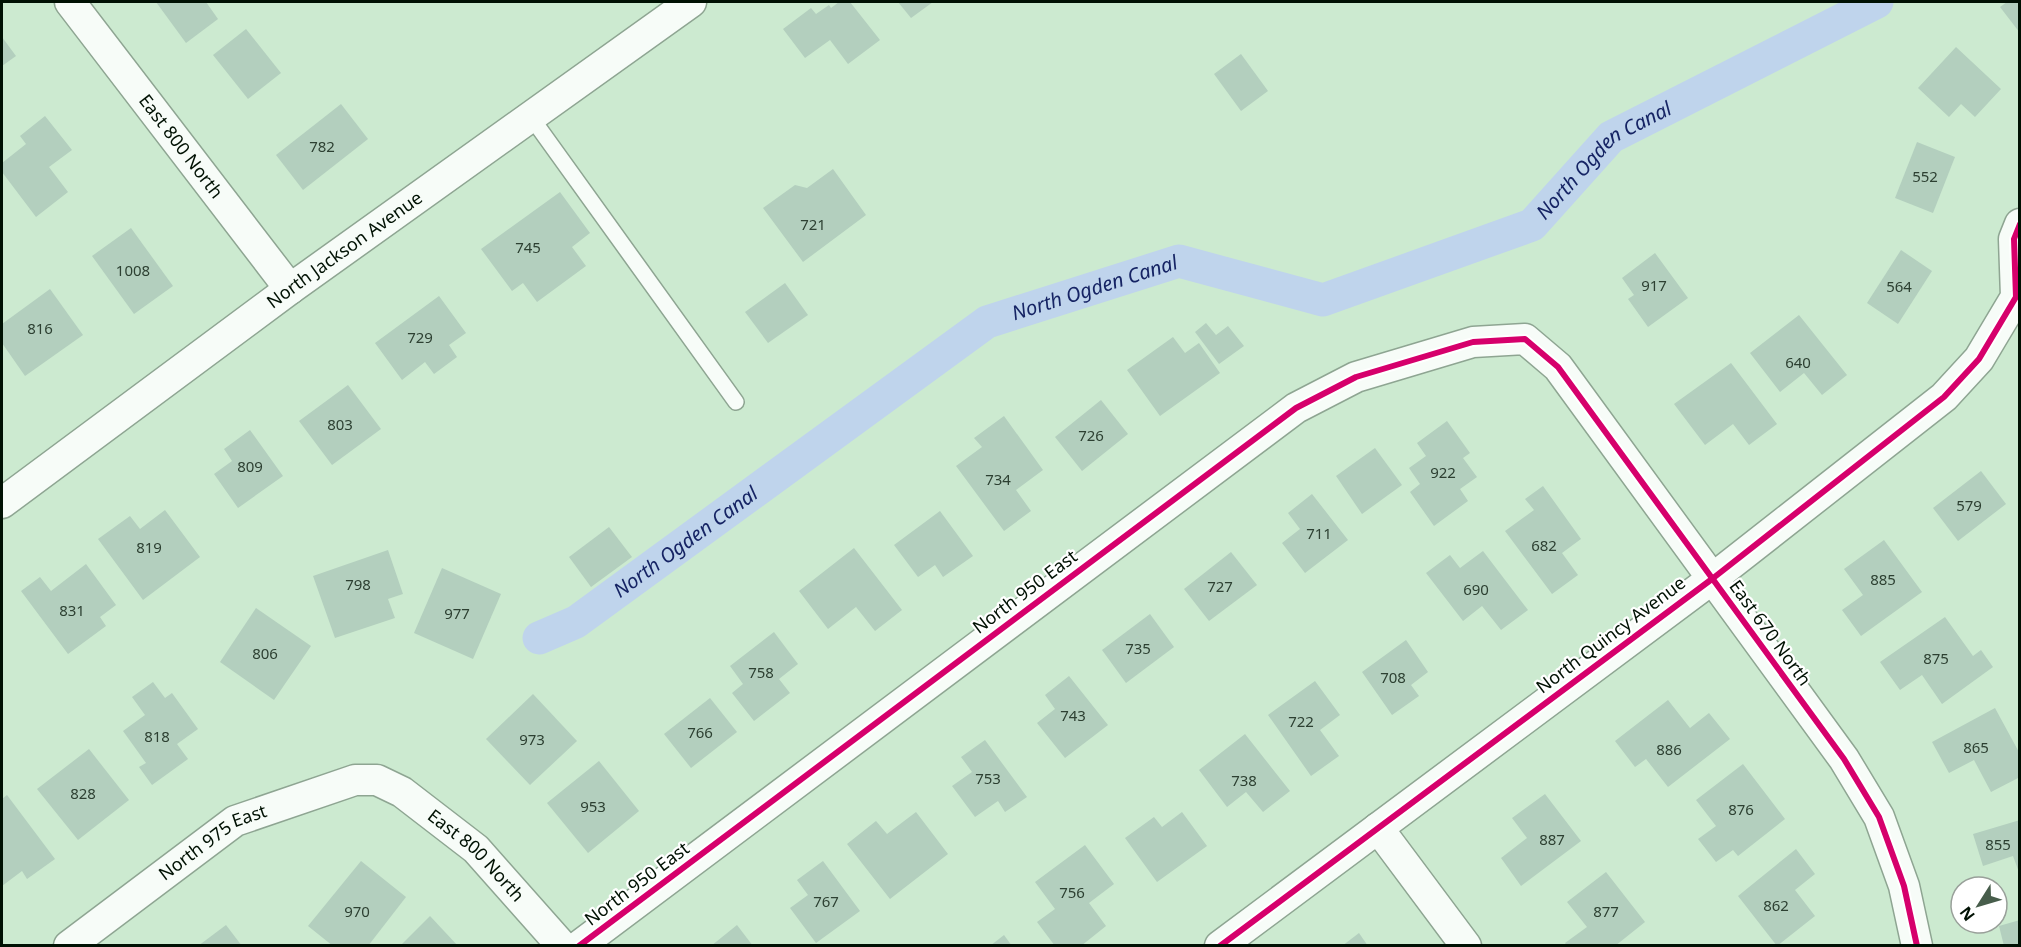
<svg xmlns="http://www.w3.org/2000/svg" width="2021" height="947" viewBox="0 0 2021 947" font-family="'Noto Sans',sans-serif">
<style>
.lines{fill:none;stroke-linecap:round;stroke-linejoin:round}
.canal{stroke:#bfd4ec;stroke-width:33}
.building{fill:#b3cfbe}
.service-casing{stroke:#8ea592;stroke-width:18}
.minor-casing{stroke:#8ea592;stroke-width:33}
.service{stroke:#f7fcf8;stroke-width:15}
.minor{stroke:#f7fcf8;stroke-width:30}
.cycleway-casing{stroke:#fff;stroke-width:10}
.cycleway{stroke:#d6006c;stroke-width:6}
.labels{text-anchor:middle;stroke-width:4.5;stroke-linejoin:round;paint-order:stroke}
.number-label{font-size:15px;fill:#2d4032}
.street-label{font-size:18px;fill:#001103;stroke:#fff}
.water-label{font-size:20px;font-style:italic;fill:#162464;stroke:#fff}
</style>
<rect width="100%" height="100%" fill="#ccead0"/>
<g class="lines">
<!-- canal -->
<path class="canal" id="s1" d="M539 638 576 622 987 322 1179 261 1323 300 1532 225 1611 137 1877 2"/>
</g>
<!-- building -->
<g class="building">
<path d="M156 2H206L218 19 186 43Z"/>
<path d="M839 2H850L880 40 848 64 830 40 805 58 783 29 811 8 816 14 829 5 831 8Z"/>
<path d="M898 2H933L911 18Z"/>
<path d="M2007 2H2020V33L2000 7Z"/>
<path d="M246 29 281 73 248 99 213 55Z"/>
<path d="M2 37 16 56 2 66Z"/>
<path d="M1956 47 2001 89 1975 117 1961 104 1949 117 1918 88Z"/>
<path d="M1241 54 1268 91 1241 111 1214 74Z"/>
<path d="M341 104 368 139 303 190 276 155Z"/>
<path d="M45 116 72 150 49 167 68 192 36 217 2 172V163L26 144 20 136Z"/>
<path d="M1917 142 1955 157 1933 213 1895 198Z"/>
<path d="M833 169 866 215 803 262 763 208 795 185 807 188Z"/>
<path d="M560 192 590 233 572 247 586 266 537 302 523 283 512 291 481 249Z"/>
<path d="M131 228 173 286 134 314 92 256Z"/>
<path d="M1901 250 1932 271 1898 324 1867 303Z"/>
<path d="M1655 253 1688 298 1648 327 1628 299 1634 295 1622 278Z"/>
<path d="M785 283 808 315 768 343 745 312Z"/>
<path d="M50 289 83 335 25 376 2 343V324Z"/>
<path d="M439 296 466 333 449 345 457 357 434 374 425 362 402 380 375 343Z"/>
<path d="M1799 315 1847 375 1822 395 1804 373 1780 392 1750 353Z"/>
<path d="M1206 323 1216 335 1228 326 1244 346 1219 364 1195 332Z"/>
<path d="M1173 337 1185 353 1199 343 1220 373 1160 416 1127 370Z"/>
<path d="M1731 363 1777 424 1749 445 1733 424 1705 445 1674 404Z"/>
<path d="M348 385 381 429 332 465 299 421Z"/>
<path d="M1101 400 1128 434 1082 471 1055 437Z"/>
<path d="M1004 416 1043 470 1016 490 1031 511 1004 531 956 466 982 447 974 438Z"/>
<path d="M1447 421 1470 453 1463 458 1477 477 1460 489 1468 501 1434 526 1410 492 1420 484 1409 468 1426 456 1417 443Z"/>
<path d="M250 430 283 476 238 508 214 474 232 461 224 449Z"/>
<path d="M1375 448 1402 485 1362 514 1336 476Z"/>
<path d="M1981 471 2006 504 1958 541 1933 508Z"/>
<path d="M1543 486 1581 539 1562 553 1578 575 1552 594 1505 531 1534 510 1525 499Z"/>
<path d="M1312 494 1348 540 1305 573 1282 543 1300 529 1288 513Z"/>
<path d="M165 510 200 557 143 600 98 539 130 516 140 529Z"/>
<path d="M940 511 973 556 943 577 935 565 918 577 894 545Z"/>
<path d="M609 527 632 557 591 587 569 557Z"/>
<path d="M1884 540 1922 592 1861 636 1842 610 1863 595 1844 569Z"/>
<path d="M854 548 902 610 875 631 856 607 828 629 799 591Z"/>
<path d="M388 550 403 594 388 599 395 618 335 638 313 576Z"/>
<path d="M1483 551 1528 610 1501 630 1482 606 1463 621 1426 573 1450 555 1460 568Z"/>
<path d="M1231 552 1257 585 1209 621 1184 589Z"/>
<path d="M86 564 116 605 100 617 106 626 68 654 21 591 40 577 51 591Z"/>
<path d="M442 568 501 594 473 659 414 633Z"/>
<path d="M256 608 311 646 274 700 220 662Z"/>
<path d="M1150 614 1174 647 1126 683 1102 650Z"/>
<path d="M1945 617 1973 656 1981 650 1993 667 1942 704 1922 675 1900 690 1880 662Z"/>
<path d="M774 632 798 664 779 679 790 693 754 721 732 693 743 684 730 666Z"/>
<path d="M1406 640 1428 672 1411 685 1419 696 1392 715 1362 672Z"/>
<path d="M1069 676 1108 725 1065 758 1037 723 1055 709 1045 695Z"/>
<path d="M1315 681 1340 715 1320 730 1339 756 1311 776 1268 715Z"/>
<path d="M153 682 165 698 172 693 198 729 177 744 188 759 152 785 139 767 146 763 123 731 145 715 132 697Z"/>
<path d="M533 694 577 741 530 785 486 739Z"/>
<path d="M710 698 737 732 691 768 664 734Z"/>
<path d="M1668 700 1690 728 1709 713 1730 739 1668 787 1646 759 1635 767 1615 741Z"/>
<path d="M1995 708 2020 754V777L1991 792 1974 760 1949 773 1932 742Z"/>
<path d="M1245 734 1290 791 1263 812 1246 792 1227 807 1199 770Z"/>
<path d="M985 740 1027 797 1005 812 998 801 975 817 952 786 972 772 961 757Z"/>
<path d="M89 749 129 800 78 840 37 789Z"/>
<path d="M599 761 639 811 588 853 547 803Z"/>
<path d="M1743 764 1785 819 1738 856 1733 850 1716 862 1698 839 1716 826 1696 800Z"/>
<path d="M1545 794 1581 841 1521 886 1501 858 1527 838 1512 818Z"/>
<path d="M7 795 55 859 27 879 22 871 2 886V799Z"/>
<path d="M916 812 948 854 890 899 847 844 876 821 887 834Z"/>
<path d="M1182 812 1207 846 1157 882 1125 838 1154 817 1162 827Z"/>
<path d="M2020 820V875L2013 856 1983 866 1973 834Z"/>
<path d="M1085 845 1114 884 1089 903 1106 926 1081 946H1055L1037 922 1055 909 1035 882Z"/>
<path d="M1796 849 1815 874 1795 890 1815 916 1777 946 1738 896Z"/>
<path d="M361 861 406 897 368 946H333L308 926Z"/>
<path d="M823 861 860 911 816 943 790 908 808 895 797 880Z"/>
<path d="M1606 872 1645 922 1615 946H1567L1565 943 1587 927 1567 902Z"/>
<path d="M430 916 458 946H400Z"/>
<path d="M2020 920V946H2004L1999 926Z"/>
<path d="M226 925 242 946H198Z"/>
<path d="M737 925 753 946H711Z"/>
<path d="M1359 933 1368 946H1342Z"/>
<path d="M1004 935 1012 946H990Z"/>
</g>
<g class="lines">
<defs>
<path id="service" d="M531 117 736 402"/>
<g id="minor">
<path id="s2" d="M70 2 290 289"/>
<path id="s3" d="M2 503 290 289 691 2"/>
<path d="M1378 828 1466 946"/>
<path id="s4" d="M69 946 235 821 355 780H377L402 792 476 849 562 946"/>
<path d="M579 946 1296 408 1356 377 1473 342 1525 339 1558 367 1844 759 1879 817 1904 886 1917 946"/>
<path d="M1220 946 1712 579 1944 397 1979 359 2016 297 2014 239 2020 224"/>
</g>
</defs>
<!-- service casing -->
<use href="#service" class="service-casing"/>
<!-- minor casing -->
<use href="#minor" class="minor-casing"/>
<!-- service -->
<use href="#service" class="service"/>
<!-- minor -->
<use href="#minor" class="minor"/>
<defs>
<g id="cycleway">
<path d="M579 946 1296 408 1356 377 1473 342 1525 339 1558 367 1844 759 1879 817 1904 886 1917 946"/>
<path d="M1220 946 1712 579 1944 397 1979 359 2016 297 2014 239 2020 224"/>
</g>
</defs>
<!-- cycleway casing -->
<use href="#cycleway" class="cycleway-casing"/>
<!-- cycleway -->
<use href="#cycleway" class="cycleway"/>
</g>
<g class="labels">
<!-- number labels -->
<g class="number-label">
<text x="322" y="152">782</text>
<text x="1925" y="182">552</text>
<text x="813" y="230">721</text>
<text x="528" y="253">745</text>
<text x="133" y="276">1008</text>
<text x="1654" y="291">917</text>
<text x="1899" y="292">564</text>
<text x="40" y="334">816</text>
<text x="420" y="343">729</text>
<text x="1798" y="368">640</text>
<text x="340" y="430">803</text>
<text x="1091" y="441">726</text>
<text x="250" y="472">809</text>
<text x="1443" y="478">922</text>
<text x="998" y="485">734</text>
<text x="1969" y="511">579</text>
<text x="1319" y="539">711</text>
<text x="1544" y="551">682</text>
<text x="149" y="553">819</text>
<text x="1883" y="585">885</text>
<text x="358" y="590">798</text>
<text x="1220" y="592">727</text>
<text x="1476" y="595">690</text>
<text x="72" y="616">831</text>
<text x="457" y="619">977</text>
<text x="1138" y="654">735</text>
<text x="265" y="659">806</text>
<text x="1936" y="664">875</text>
<text x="761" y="678">758</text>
<text x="1393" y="683">708</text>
<text x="1073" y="721">743</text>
<text x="1301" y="727">722</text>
<text x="700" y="738">766</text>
<text x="157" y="742">818</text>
<text x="532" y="745">973</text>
<text x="1976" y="753">865</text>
<text x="1669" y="755">886</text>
<text x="988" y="784">753</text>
<text x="1244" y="786">738</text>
<text x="83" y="799">828</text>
<text x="593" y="812">953</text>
<text x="1741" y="815">876</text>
<text x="1552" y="845">887</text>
<text x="1998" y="850">855</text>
<text x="1072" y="898">756</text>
<text x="826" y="907">767</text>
<text x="1776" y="911">862</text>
<text x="357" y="917">970</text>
<text x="1606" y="917">877</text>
</g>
<!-- street labels -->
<g class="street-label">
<text dy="6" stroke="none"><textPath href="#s2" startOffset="182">East 800 North</textPath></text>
<text dy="6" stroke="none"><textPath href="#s3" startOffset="426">North Jackson Avenue</textPath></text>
<text transform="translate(1025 592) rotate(-37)" y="6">North 950 East</text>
<text transform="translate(1770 633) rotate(54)" y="6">East 670 North</text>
<text transform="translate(1611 635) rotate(-37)" y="6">North Quincy Avenue</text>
<text dy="6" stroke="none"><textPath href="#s4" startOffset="178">North 975 East</textPath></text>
<text dy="6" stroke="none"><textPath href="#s4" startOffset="482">East 800 North</textPath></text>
<text transform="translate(637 884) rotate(-37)" y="6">North 950 East</text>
</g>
<!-- water labels -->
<g class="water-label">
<text dy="7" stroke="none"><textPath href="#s1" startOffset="1220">North Ogden Canal</textPath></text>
<text dy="7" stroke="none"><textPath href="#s1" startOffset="662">North Ogden Canal</textPath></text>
<text dy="7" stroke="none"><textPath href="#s1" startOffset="176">North Ogden Canal</textPath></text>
</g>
</g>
<!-- border -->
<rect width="2021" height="947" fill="none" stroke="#001103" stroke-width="6"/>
<!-- north arrow -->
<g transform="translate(1979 905) rotate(233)"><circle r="28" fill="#ffffff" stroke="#99a09a" stroke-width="1.5"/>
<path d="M0-4.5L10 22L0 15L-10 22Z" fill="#475d4b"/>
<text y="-9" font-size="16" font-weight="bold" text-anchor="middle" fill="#001103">N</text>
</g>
</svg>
